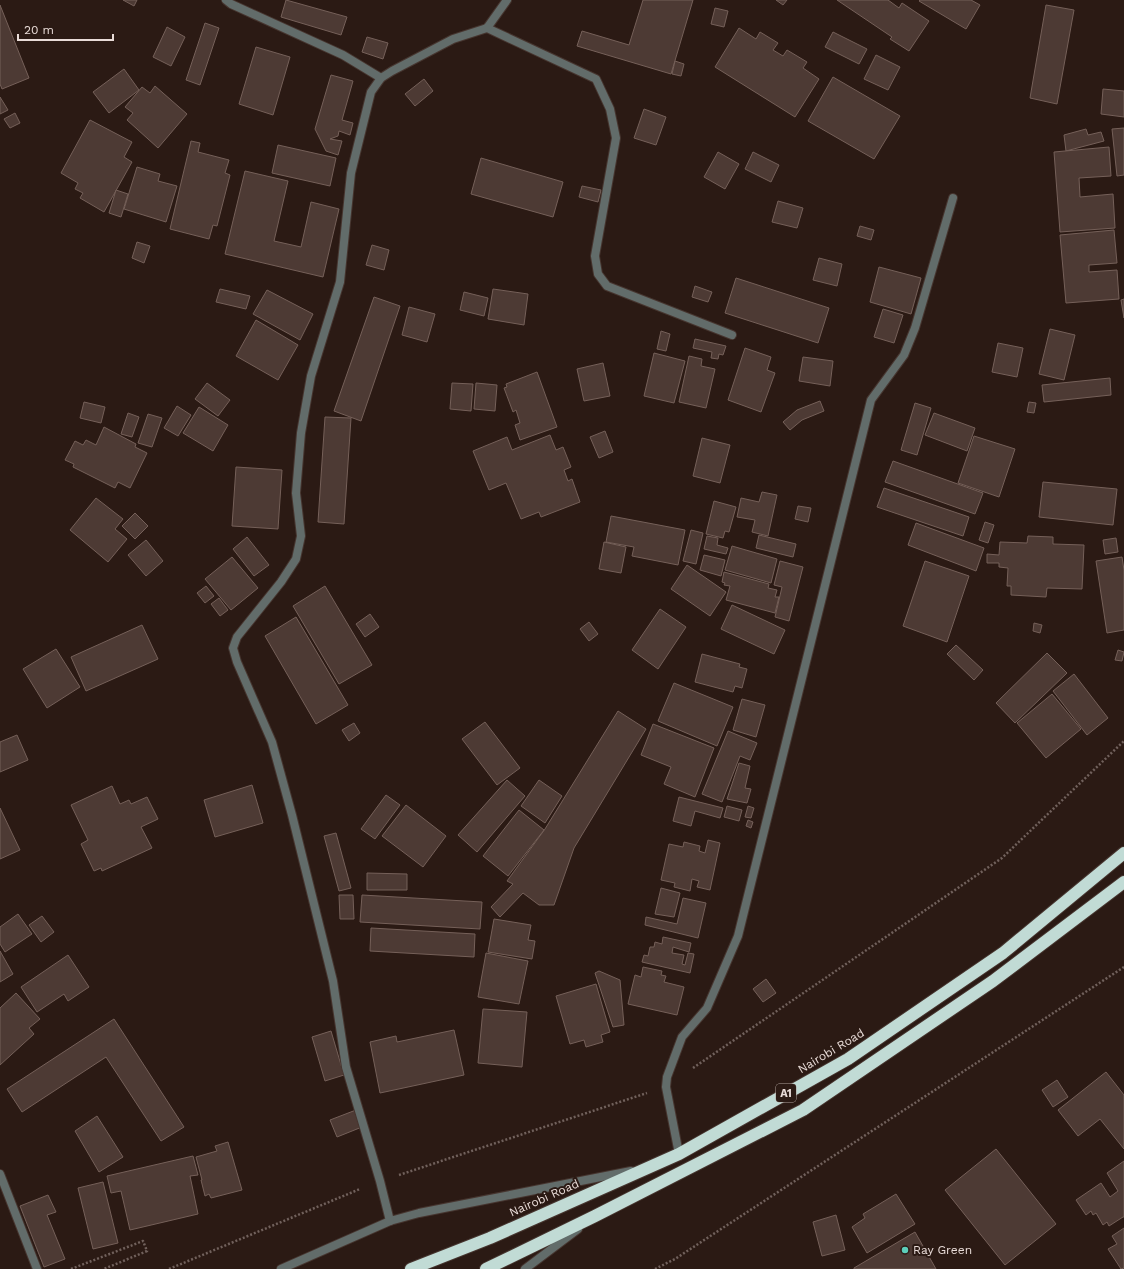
<svg xmlns="http://www.w3.org/2000/svg" width="1124" height="1269" viewBox="0 0 1124 1269" font-family="'Work Sans',sans-serif">
<style>
.building{fill:#4d3a34;stroke:#756059}
.lines{fill:none;stroke-linecap:round;stroke-linejoin:round}
.lane-casing{stroke:#46352f;stroke-width:10}
.street-casing{stroke:#46352f;stroke-width:10}
.highway-casing{stroke:#46352f;stroke-width:14}
.path{stroke:#71615c;stroke-width:2.5;stroke-dasharray:2 2;stroke-linecap:butt}
.lane{stroke:#626c6a;stroke-width:8}
.street{stroke:#626c6a;stroke-width:8}
.highway{stroke:#c1dbd5;stroke-width:12}
.poi-dot{fill:#5cceba;stroke:#2b1a14;stroke-width:1.5}
.labels{text-anchor:middle;stroke-width:4;stroke-linejoin:round;paint-order:stroke}
.shield{fill:#2b1a14;stroke:#b0a29d;stroke-width:1}
.shield-label{font-size:11px;font-weight:bold;fill:#e9dcd8}
.street-label{font-size:12px;fill:#e9dcd8;stroke:#2b1a14}
.poi-label{font-size:12px;fill:#e9dcd8;stroke:#2b1a14;text-anchor:start}
</style>
<rect width="100%" height="100%" fill="#2b1a14"/>
<!-- building -->
<g class="building">
<path d="M123 0H137L134 6Z"/>
<path d="M286 0 347 17 341 35 281 17Z"/>
<path d="M643 0H693L671 74 577 46 582 31 629 45Z"/>
<path d="M776 0H787L783 5Z"/>
<path d="M837 0H888L899 8 902 3 929 21 909 51 890 39 892 37Z"/>
<path d="M920 0H971L980 5 966 29 919 1Z"/>
<path d="M0 5 29 78 2 89 0 84Z"/>
<path d="M1046 5 1074 10 1057 104 1030 98Z"/>
<path d="M715 8 728 11 724 27 711 24Z"/>
<path d="M205 23 219 28 200 85 186 80Z"/>
<path d="M167 27 185 37 171 66 153 57Z"/>
<path d="M739 28 756 39 760 32 778 43 773 50 783 56 787 50 807 62 803 68 819 79 795 117 715 67Z"/>
<path d="M833 32 867 49 859 64 825 47Z"/>
<path d="M367 37 388 43 383 59 362 52Z"/>
<path d="M256 47 290 57 273 115 239 104Z"/>
<path d="M876 55 900 67 888 90 864 79Z"/>
<path d="M675 61 684 64 681 76 672 74Z"/>
<path d="M124 69 139 90 109 113 93 92Z"/>
<path d="M331 75 353 81 342 120 353 123 350 135 339 131 338 136 330 139 342 141 338 155 326 151 315 129Z"/>
<path d="M833 77 900 116 874 159 808 121Z"/>
<path d="M424 79 433 91 415 106 405 94Z"/>
<path d="M155 86 187 114 158 148 127 120 133 113 125 107 142 87 150 93Z"/>
<path d="M1103 89 1124 91V117L1101 114Z"/>
<path d="M0 97 8 110 0 114Z"/>
<path d="M644 109 666 117 656 145 634 138Z"/>
<path d="M15 113 20 123 10 128 4 119Z"/>
<path d="M90 120 132 142 124 157 132 162 104 212 80 198 83 193 75 189 78 183 61 173Z"/>
<path d="M1124 128V175L1117 176 1112 129Z"/>
<path d="M1086 129 1088 135 1101 132 1104 141 1066 151 1064 135Z"/>
<path d="M191 141 200 143 198 152 229 160 225 173 230 175 217 226 213 225 209 239 170 229Z"/>
<path d="M278 145 336 158 330 186 272 173Z"/>
<path d="M1109 147 1111 176 1079 178 1080 197 1113 194 1115 228 1060 232 1054 152Z"/>
<path d="M718 152 739 164 725 189 704 177Z"/>
<path d="M753 152 779 165 771 182 745 169Z"/>
<path d="M481 158 563 182 553 217 471 194Z"/>
<path d="M137 167 160 174 158 181 177 186 166 222 124 209Z"/>
<path d="M245 171 288 181 274 241 301 247 311 202 339 209 323 277 225 254Z"/>
<path d="M582 186 601 190 598 202 579 197Z"/>
<path d="M116 190 128 194 121 217 109 213Z"/>
<path d="M778 201 803 208 797 228 772 222Z"/>
<path d="M860 226 874 230 871 240 857 236Z"/>
<path d="M1114 230 1117 263 1089 265V272L1117 270 1119 299 1066 303 1060 235Z"/>
<path d="M137 242 150 246 144 263 132 258Z"/>
<path d="M372 245 389 250 384 270 366 265Z"/>
<path d="M819 258 842 264 837 286 813 280Z"/>
<path d="M879 267 921 278 911 314 870 302Z"/>
<path d="M736 278 829 308 818 343 725 313Z"/>
<path d="M695 286 712 292 708 302 692 297Z"/>
<path d="M220 289 250 296 246 309 216 302Z"/>
<path d="M493 289 528 294 524 325 488 319Z"/>
<path d="M267 290 313 314 300 340 253 314Z"/>
<path d="M464 292 488 298 484 316 460 310Z"/>
<path d="M374 297 400 306 361 421 334 411Z"/>
<path d="M1124 299V318L1121 300Z"/>
<path d="M409 307 435 314 427 342 402 335Z"/>
<path d="M883 309 903 315 894 343 874 337Z"/>
<path d="M256 320 298 345 278 380 236 356Z"/>
<path d="M1050 329 1075 335 1064 380 1039 374Z"/>
<path d="M661 331 670 334 666 351 657 349Z"/>
<path d="M695 339 726 346 723 355 719 354 718 359 711 358 712 352 693 348Z"/>
<path d="M998 343 1023 348 1017 377 992 372Z"/>
<path d="M745 348 771 357 767 370 775 373 761 412 728 400Z"/>
<path d="M654 353 685 361 674 403 644 396Z"/>
<path d="M689 356 702 359 701 366 715 369 706 408 679 402Z"/>
<path d="M803 357 833 361 830 386 799 381Z"/>
<path d="M603 363 610 396 584 401 577 369Z"/>
<path d="M537 372 557 427 520 440 515 425 520 423 516 410 513 412 504 388 507 387 506 384Z"/>
<path d="M1110 378 1111 395 1044 402 1042 385Z"/>
<path d="M207 383 230 400 218 416 195 399Z"/>
<path d="M452 383 473 384 471 411 450 409Z"/>
<path d="M476 383 497 385 495 411 474 409Z"/>
<path d="M820 401 824 411 802 420 790 430 783 422 797 410Z"/>
<path d="M84 402 105 407 101 423 80 418Z"/>
<path d="M1029 402 1036 403 1034 413 1027 412Z"/>
<path d="M915 403 931 408 917 455 901 450Z"/>
<path d="M177 406 191 415 178 436 164 428Z"/>
<path d="M199 407 228 425 213 451 183 433Z"/>
<path d="M128 413 139 417 132 437 121 434Z"/>
<path d="M934 413 975 428 967 451 925 435Z"/>
<path d="M148 414 162 418 152 447 138 443Z"/>
<path d="M325 417 351 418 344 524 318 522Z"/>
<path d="M104 427 136 444 135 447 147 453 130 488 118 482 115 488 73 467 74 464 65 460 75 441 83 445 86 440 96 445Z"/>
<path d="M605 431 613 452 599 458 590 437Z"/>
<path d="M550 435 556 450 563 447 571 467 564 470 568 481 572 479 580 502 541 517 539 512 521 519 506 483 489 490 473 451 507 437 512 450Z"/>
<path d="M974 436 1015 449 999 497 958 483Z"/>
<path d="M702 438 730 445 720 483 693 476Z"/>
<path d="M893 461 983 493 975 514 885 482Z"/>
<path d="M236 467 282 470 278 529 232 526Z"/>
<path d="M1043 482 1117 489 1113 525 1039 517Z"/>
<path d="M884 488 969 517 963 536 877 507Z"/>
<path d="M762 492 777 495 768 536 752 532 755 520 737 517 741 498 759 502Z"/>
<path d="M96 498 123 519 115 529 127 539 108 562 70 530Z"/>
<path d="M714 501 736 507 729 532 725 531 723 538 706 534Z"/>
<path d="M798 506 811 508 808 522 795 519Z"/>
<path d="M135 513 148 526 135 539 122 526Z"/>
<path d="M611 516 685 530 678 565 632 556 634 547 606 542Z"/>
<path d="M985 522 994 525 988 543 979 540Z"/>
<path d="M916 523 984 548 976 571 908 545Z"/>
<path d="M691 530 703 533 696 564 683 561Z"/>
<path d="M759 535 796 544 793 557 756 548Z"/>
<path d="M707 536 718 538 717 545 728 548 726 554 704 549Z"/>
<path d="M1028 536 1053 537V544L1084 545 1082 589 1047 588 1046 597 1011 595V586H1007L1008 568 999 567V563H987V554L999 555 1000 542 1027 543Z"/>
<path d="M247 537 269 565 254 576 233 549Z"/>
<path d="M1116 538 1118 552 1105 554 1103 540Z"/>
<path d="M146 540 163 561 146 576 128 555Z"/>
<path d="M604 542 626 547 621 573 599 569Z"/>
<path d="M732 546 777 559 771 583 725 570Z"/>
<path d="M704 555 725 560 721 576 700 570Z"/>
<path d="M232 557 258 588 231 610 205 579Z"/>
<path d="M1122 557 1124 570V630L1107 633 1096 561Z"/>
<path d="M780 561 803 567 789 621 775 617 782 587 774 585Z"/>
<path d="M925 561 969 576 947 642 903 626Z"/>
<path d="M687 565 726 592 710 616 671 589Z"/>
<path d="M724 572 769 584 768 588 777 590 775 597H779L775 613 726 600 730 586 724 585 725 583 722 582Z"/>
<path d="M206 586 214 596 205 603 197 593Z"/>
<path d="M325 586 372 665 339 684 293 606Z"/>
<path d="M219 598 228 610 220 616 211 604Z"/>
<path d="M732 605 785 630 774 654 721 629Z"/>
<path d="M660 609 686 627 658 669 632 650Z"/>
<path d="M370 614 379 627 365 637 356 624Z"/>
<path d="M296 617 348 705 316 724 265 636Z"/>
<path d="M589 622 598 634 589 641 580 629Z"/>
<path d="M1034 623 1042 625 1040 633 1033 631Z"/>
<path d="M142 625 158 659 86 691 71 657Z"/>
<path d="M956 645 983 670 974 680 947 654Z"/>
<path d="M56 649 80 687 47 708 23 669Z"/>
<path d="M1118 650 1124 652 1122 661 1115 660Z"/>
<path d="M1047 653 1067 673 1015 723 996 703Z"/>
<path d="M702 654 740 664 739 667 747 669 742 688 735 686 733 692 695 682Z"/>
<path d="M1074 674 1108 718 1087 735 1053 691Z"/>
<path d="M674 683 733 707 717 746 658 721Z"/>
<path d="M1052 694 1081 729 1046 758 1017 723Z"/>
<path d="M742 699 765 705 756 737 733 730Z"/>
<path d="M618 711 646 729 574 848 554 905H539L523 893 500 917 491 907 513 884 507 881 545 829Z"/>
<path d="M485 722 520 768 497 785 462 739Z"/>
<path d="M354 723 360 733 349 741 342 730Z"/>
<path d="M653 724 714 748 695 797 664 784 671 767 641 755Z"/>
<path d="M728 731 757 743 750 760 740 756 722 802 702 794Z"/>
<path d="M17 735 28 760 0 772V742Z"/>
<path d="M739 763 750 766 745 788 751 789 747 803 727 799Z"/>
<path d="M507 780 525 796 477 852 458 835Z"/>
<path d="M539 780 562 796 545 823 521 806Z"/>
<path d="M252 785 263 823 215 837 204 800Z"/>
<path d="M112 786 120 804 129 800 131 804 147 797 158 819 141 827 152 848 102 871 101 868 94 871 81 844 88 840 71 805Z"/>
<path d="M386 795 400 805 375 839 361 829Z"/>
<path d="M679 797 723 808 720 818 695 811 691 826 673 821Z"/>
<path d="M406 805 446 836 423 867 382 836Z"/>
<path d="M727 806 742 810 739 821 724 817Z"/>
<path d="M748 806 754 808 751 818 745 817Z"/>
<path d="M0 808 20 850 0 859Z"/>
<path d="M519 810 544 830 508 876 483 856Z"/>
<path d="M748 820 753 822 751 828 746 826Z"/>
<path d="M336 833 351 888 339 891 324 836Z"/>
<path d="M708 840 720 843 710 890 697 887 699 881 692 879 690 891 674 887 675 883 661 880 669 844 683 847 684 842 700 846 699 851 705 853Z"/>
<path d="M367 873 407 874V890H367Z"/>
<path d="M661 888 680 893 674 917 655 914Z"/>
<path d="M339 895H353L354 919H340Z"/>
<path d="M362 895 482 902 480 929 360 922Z"/>
<path d="M683 898 706 903 698 938 645 925 646 917 677 924Z"/>
<path d="M18 914 32 934 5 952 0 944V927Z"/>
<path d="M42 916 54 932 41 942 29 925Z"/>
<path d="M494 919 531 925 528 940 535 941 532 959 488 952Z"/>
<path d="M371 928 475 934 474 957 370 951Z"/>
<path d="M663 937 691 943 689 952 673 947 672 953 684 955 682 964 685 965 688 953 694 954 690 973 642 962 644 955 648 956 650 947H654L655 942 662 944Z"/>
<path d="M0 951 13 974 0 982Z"/>
<path d="M486 953 528 961 519 1004 478 997Z"/>
<path d="M68 955 89 987 68 1001 64 994 37 1012 21 987Z"/>
<path d="M643 967 662 971 661 975 666 976 664 982 684 987 677 1015 628 1004 635 975 641 977Z"/>
<path d="M599 971 620 980 624 1025 613 1027 595 973Z"/>
<path d="M766 979 776 993 763 1002 753 989Z"/>
<path d="M596 984 610 1032 601 1035 603 1042 586 1047 584 1040 570 1044 556 996Z"/>
<path d="M16 993 40 1019 29 1028 34 1034 0 1065V1008Z"/>
<path d="M483 1009 527 1012 522 1067 478 1063Z"/>
<path d="M114 1019 184 1127 161 1141 106 1057 22 1112 7 1089Z"/>
<path d="M454 1030 464 1075 380 1093 370 1042 396 1036 397 1042Z"/>
<path d="M331 1031 344 1075 325 1081 312 1037Z"/>
<path d="M1106 1072 1124 1095V1149L1100 1119 1078 1136 1058 1110Z"/>
<path d="M1057 1080 1068 1097 1053 1107 1042 1090Z"/>
<path d="M356 1110 362 1127 337 1137 330 1120Z"/>
<path d="M97 1116 123 1157 99 1172 75 1131Z"/>
<path d="M228 1142 242 1190 211 1198 209 1194 205 1196 201 1180H202L196 1157 217 1151 215 1146Z"/>
<path d="M996 1149 1056 1224 1005 1265 945 1190Z"/>
<path d="M193 1156 198 1175 190 1176 198 1214 130 1230 121 1191 111 1193 107 1176Z"/>
<path d="M1124 1161V1217H1123L1109 1226 1107 1222 1103 1225 1096 1213 1093 1215 1091 1211 1086 1215 1076 1200 1101 1183 1110 1197 1118 1191 1107 1173Z"/>
<path d="M103 1182 118 1243 93 1249 78 1188Z"/>
<path d="M896 1194 915 1224 867 1253 852 1227 865 1218 863 1214Z"/>
<path d="M48 1195 56 1212 47 1215 65 1259 44 1267 20 1206Z"/>
<path d="M836 1215 845 1250 822 1256 813 1222Z"/>
<path d="M1124 1228V1268L1121 1269 1108 1249 1117 1244 1112 1236Z"/>
<path d="M915 1232 936 1269H854V1268Z"/>
</g>
<g class="lines">
<defs>
<g id="lane">
<path d="M281 1269 390 1221 419 1213 631 1171"/>
<path d="M525 1269 578 1229"/>
</g>
<g id="street">
<path d="M226 0 231 4 343 55 381 78"/>
<path d="M487 28 596 79 610 109 616 138 595 256 598 274 607 286 732 335"/>
<path d="M679 1154 666 1087 667 1077 682 1037 707 1008 738 936 871 400 904 355 915 328 953 198"/>
<path d="M0 1174 37 1269"/>
<path d="M390 1221 380 1181 346 1067 333 981 292 815 272 742 237 662 233 648 237 637 281 582 296 559 301 536 296 493 301 433 311 376 340 282 351 173 371 92 381 78 392 71 453 39 487 28 507 0"/>
</g>
<g id="highway">
<path d="M411 1269 490 1238 679 1154 848 1059 1003 953 1124 853"/>
<path d="M486 1269 595 1216 803 1110 993 981 1124 882"/>
</g>
</defs>
<!-- lane casing -->
<use href="#lane" class="lane-casing"/>
<!-- street casing -->
<use href="#street" class="street-casing"/>
<!-- highway casing -->
<use href="#highway" class="highway-casing"/>
<!-- path -->
<g class="path">
<path d="M693 1068 1002 858 1124 741"/>
<path d="M399 1175 647 1093"/>
<path d="M71 1269 143 1241 147 1251 104 1269"/>
<path d="M169 1269 360 1189"/>
<path d="M655 1269 675 1259 1124 967"/>
</g>
<!-- lane -->
<use href="#lane" class="lane"/>
<!-- street -->
<use href="#street" class="street"/>
<!-- highway -->
<use href="#highway" class="highway"/>
</g>
<!-- markers -->
<circle class="poi-dot" cx="905" cy="1250" r="4"/>
<g class="labels">
<!-- shield labels -->
<rect class="shield" x="776" y="1084" width="20" height="18" rx="3"/>
<g class="shield-label">
<text x="786" y="1097">A1</text>
</g>
<!-- street labels -->
<g class="street-label">
<text transform="translate(831 1051) rotate(-31)" y="4">Nairobi Road</text>
<text transform="translate(544 1198) rotate(-24)" y="4">Nairobi Road</text>
</g>
<!-- poi labels -->
<g class="poi-label">
<text x="913" y="1254">Ray Green</text>
</g>
</g>
<!-- scale -->
<path d="M18 34v6h95v-6" fill="none" stroke="#e9dcd8" stroke-width="2"/>
<text x="24" y="34" font-size="12" fill="#e9dcd8" stroke="#2b1a14" stroke-width="3" paint-order="stroke">20 m</text>
</svg>
